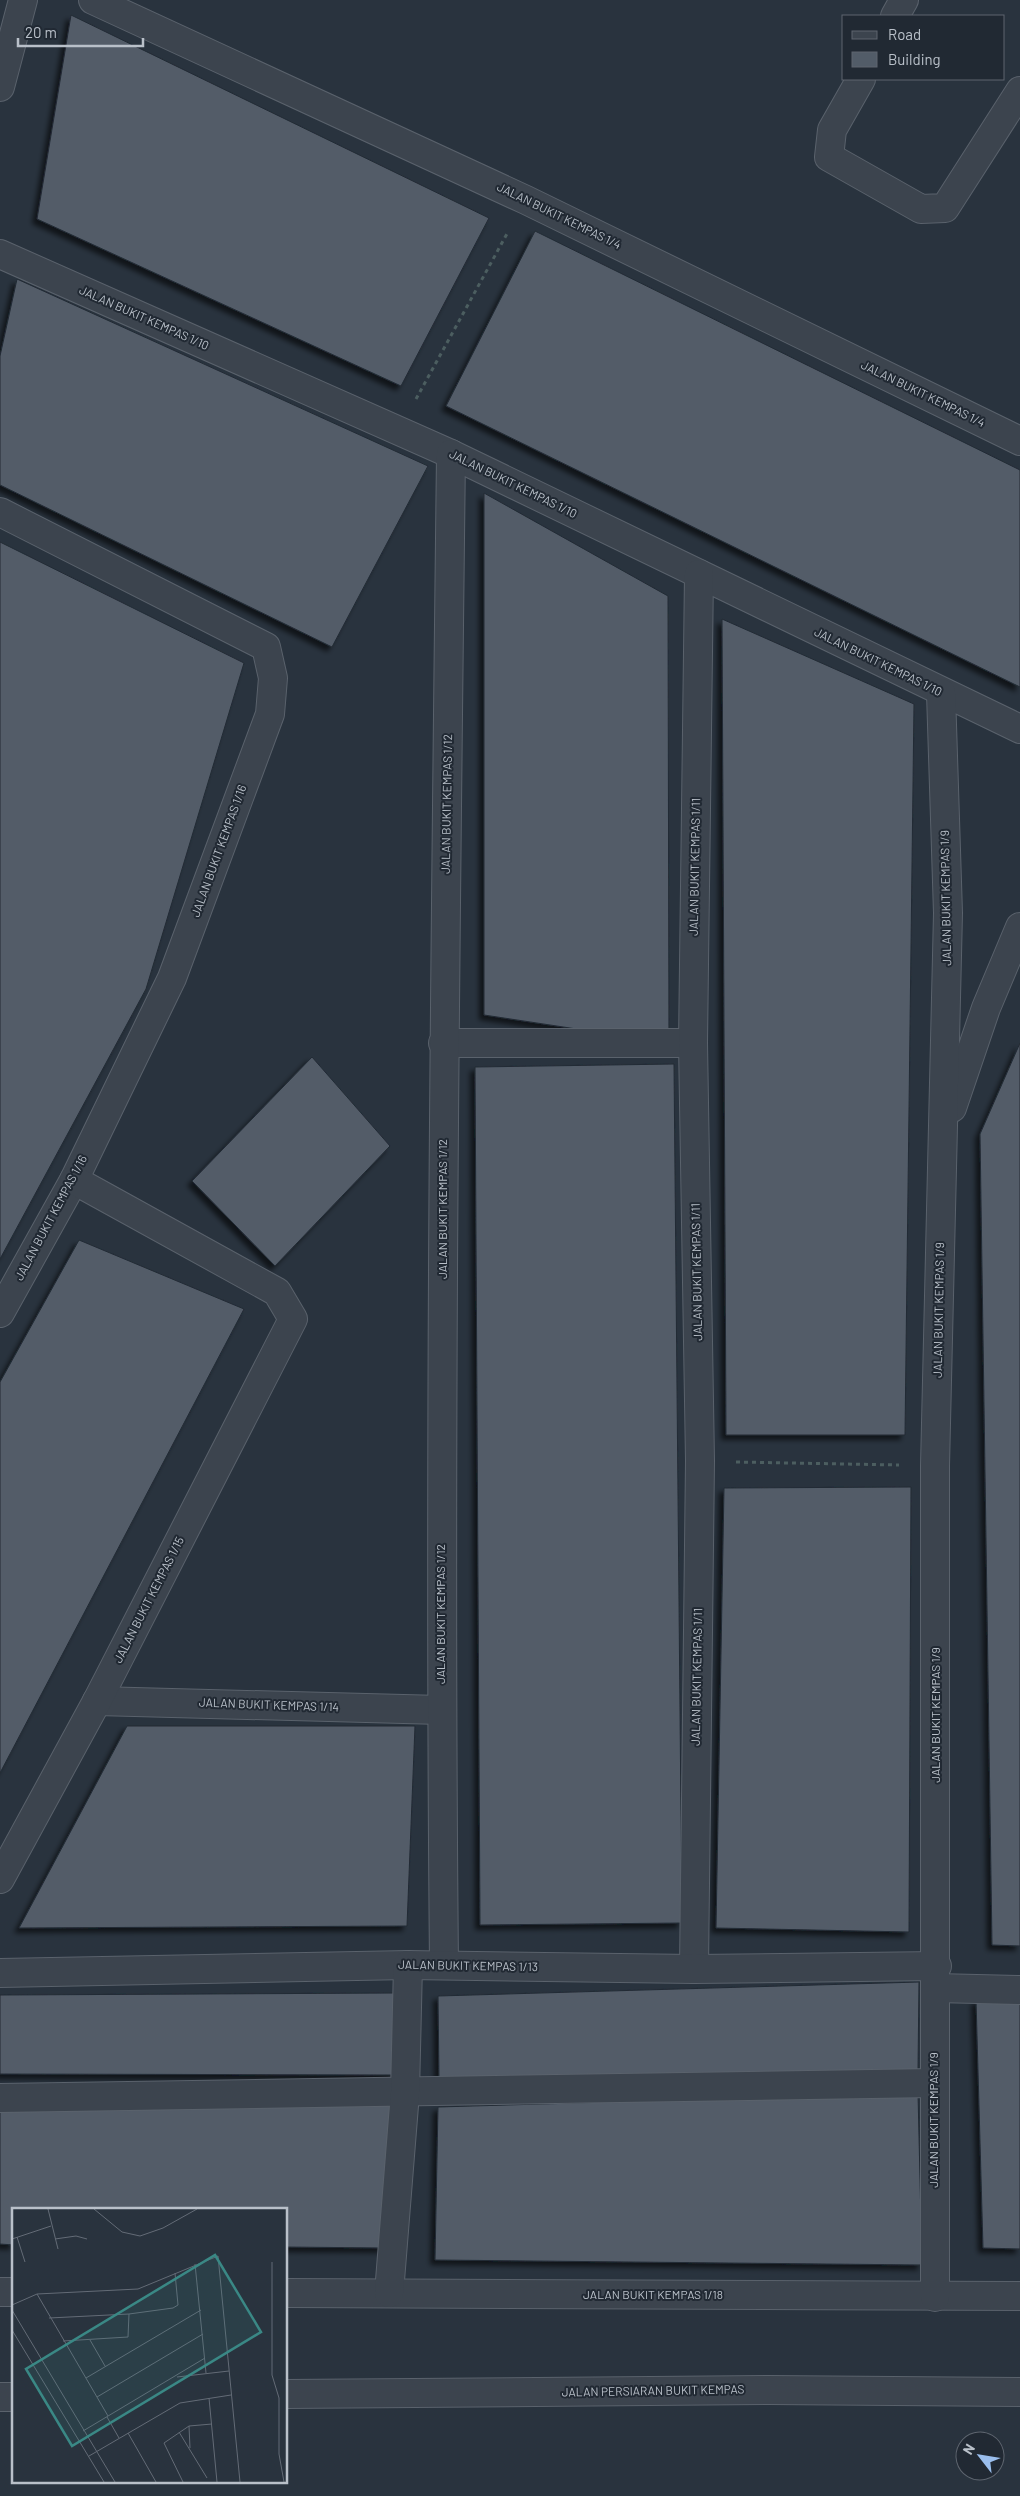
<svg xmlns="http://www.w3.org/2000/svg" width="1020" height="2496" viewBox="0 0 1020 2496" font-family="Barlow,sans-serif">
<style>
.building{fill:#525c68;stroke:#232b35;filter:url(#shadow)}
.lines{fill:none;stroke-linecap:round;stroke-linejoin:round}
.minor-casing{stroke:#5a626c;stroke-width:30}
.path{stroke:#4c5e60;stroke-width:3;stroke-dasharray:4 4;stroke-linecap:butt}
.minor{stroke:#3c444e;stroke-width:28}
.labels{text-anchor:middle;stroke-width:4;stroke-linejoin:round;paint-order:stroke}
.street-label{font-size:12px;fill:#b9c0c9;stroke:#212933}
.inset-road{fill:none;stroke:#636b76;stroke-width:1}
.view{fill:#3a8885;fill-opacity:0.15;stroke:#3a8885;stroke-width:2.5}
.inset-edge{fill:none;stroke:#b9c0c9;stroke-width:2.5}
</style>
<defs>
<filter id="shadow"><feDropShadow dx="-4.5" dy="4.5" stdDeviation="2.5" flood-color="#0009"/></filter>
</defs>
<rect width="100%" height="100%" fill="#29333e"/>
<!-- building -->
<g class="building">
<path d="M71 15 489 218 401 386 37 219Z"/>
<path d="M535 231 1020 470V687L446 406Z"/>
<path d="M17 279 428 466 332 647 0 485V356Z"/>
<path d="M484 493 668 596 669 1043 484 1015Z"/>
<path d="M0 542 244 663 146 989 0 1259Z"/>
<path d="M722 619 914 704 905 1435H726Z"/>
<path d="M1020 1043V1946L992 1945 980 1134Z"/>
<path d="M312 1057 390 1146 275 1266 192 1181Z"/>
<path d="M674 1064 682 1923 480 1925 475 1067Z"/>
<path d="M79 1240 244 1309 0 1773V1382Z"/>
<path d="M911 1487 909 1932 716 1928 724 1488Z"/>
<path d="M127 1726H415L407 1926 19 1928Z"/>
<path d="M919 1982 918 2071 439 2078 438 1996Z"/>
<path d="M396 1993V2075L0 2074V1995Z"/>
<path d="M976 2000 1020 2001V2249L983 2248Z"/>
<path d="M918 2093 922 2265 435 2260 438 2107Z"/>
<path d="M394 2102 384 2248 286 2247V2210H14V2245L0 2244V2106Z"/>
</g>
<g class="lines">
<defs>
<g id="minor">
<path d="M93 0 526 200 1020 441"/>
<path d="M895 16 904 0"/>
<path d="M861 79 832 130 829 157 921 209 945 208 1020 91"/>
<path d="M0 87 23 0"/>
<path d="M0 254 451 454 1020 729"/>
<path d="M0 512 266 647 273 678 270 714 172 978 74 1180 0 1313"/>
<path d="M443 1043H693"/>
<path d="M952 1108 986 1008 1020 927"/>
<path d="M97 1701 441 1710"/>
<path d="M0 1879 97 1701 293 1319 277 1292 74 1180"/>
<path d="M444 1965C439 1461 445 958 451 454"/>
<path d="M694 1969 700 1461 693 1043 699 574"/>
<path d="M0 1973 408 1965 694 1969 937 1966"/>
<path d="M936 1988 1020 1990"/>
<path d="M0 2098 934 2083"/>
<path d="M0 2292H14"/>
<path d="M286 2293 1020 2296"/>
<path d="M389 2293 405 2093 408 1965"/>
<path d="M935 2297V1466L948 913 941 693"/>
<path d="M286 2394 770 2390 1020 2392"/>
<path d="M0 2397H14"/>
</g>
</defs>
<!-- minor casing -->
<use href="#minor" class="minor-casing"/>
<!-- path -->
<g class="path">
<path d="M416 399 508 232"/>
<path d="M736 1462 899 1465"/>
</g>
<!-- minor -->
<use href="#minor" class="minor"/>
</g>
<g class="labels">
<!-- street labels -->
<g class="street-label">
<text transform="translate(559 216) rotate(26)" y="4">JALAN BUKIT KEMPAS 1/4</text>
<text transform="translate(144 318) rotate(24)" y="4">JALAN BUKIT KEMPAS 1/10</text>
<text transform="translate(923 394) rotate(26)" y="4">JALAN BUKIT KEMPAS 1/4</text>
<text transform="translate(513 484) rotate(26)" y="4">JALAN BUKIT KEMPAS 1/10</text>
<text transform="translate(878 662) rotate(26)" y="4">JALAN BUKIT KEMPAS 1/10</text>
<text transform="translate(447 804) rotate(-89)" y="4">JALAN BUKIT KEMPAS 1/12</text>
<text transform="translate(219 851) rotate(-70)" y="4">JALAN BUKIT KEMPAS 1/16</text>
<text transform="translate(695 867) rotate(-89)" y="4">JALAN BUKIT KEMPAS 1/11</text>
<text transform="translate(946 898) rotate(-91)" y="4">JALAN BUKIT KEMPAS 1/9</text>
<text transform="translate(443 1209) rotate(-90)" y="4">JALAN BUKIT KEMPAS 1/12</text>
<text transform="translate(51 1218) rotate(-62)" y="4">JALAN BUKIT KEMPAS 1/16</text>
<text transform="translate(697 1272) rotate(-91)" y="4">JALAN BUKIT KEMPAS 1/11</text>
<text transform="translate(939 1310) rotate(-89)" y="4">JALAN BUKIT KEMPAS 1/9</text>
<text transform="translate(149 1600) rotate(-63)" y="4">JALAN BUKIT KEMPAS 1/15</text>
<text transform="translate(441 1614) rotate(-90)" y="4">JALAN BUKIT KEMPAS 1/12</text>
<text transform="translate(697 1677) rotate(-89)" y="4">JALAN BUKIT KEMPAS 1/11</text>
<text transform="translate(269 1705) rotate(2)" y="4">JALAN BUKIT KEMPAS 1/14</text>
<text transform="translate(936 1715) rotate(-90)" y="4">JALAN BUKIT KEMPAS 1/9</text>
<text transform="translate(468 1966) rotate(1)" y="4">JALAN BUKIT KEMPAS 1/13</text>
<text transform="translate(934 2120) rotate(-90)" y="4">JALAN BUKIT KEMPAS 1/9</text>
<text x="653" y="2299">JALAN BUKIT KEMPAS 1/18</text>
<text transform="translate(653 2391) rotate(-1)" y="4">JALAN PERSIARAN BUKIT KEMPAS</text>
</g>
</g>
<!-- overview -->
<g transform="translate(12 2208)">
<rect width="275" height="275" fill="#29333e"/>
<path class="inset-road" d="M36 1 46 41M82 1 110 24 128 28 151 20 185 1M5 29 13 54M0 31 39 18M43 31 64 28 75 31M260 54V167L267 190V246L272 274M183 56 194 165M25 86 96 208M0 97 25 86 126 81 206 48 228 274M0 102 103 274M37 110 117 106 161 100 166 97 163 65M0 122 92 274M78 132 93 158M51 133 116 129 117 106M165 169 217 163M74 170 189 102M85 189 191 126M197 190 205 274M95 209 107 230M177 218 178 240M71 223 193 150M167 224 195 270M116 225 144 274M77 248 168 195 219 187M171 274 152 235 177 218 200 216"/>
<path class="view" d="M203 47 249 124 60 238 14 161Z"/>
<rect width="275" height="275" class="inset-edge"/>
</g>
<!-- legend -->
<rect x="842" y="15" width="162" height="65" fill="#212933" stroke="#5e656f"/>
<rect x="852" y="31" width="25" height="8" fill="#3c444e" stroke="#5e656f"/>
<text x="888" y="40" font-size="15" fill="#b9c0c9">Road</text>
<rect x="852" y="52" width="25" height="15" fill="#525c68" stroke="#5e656f"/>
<text x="888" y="65" font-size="15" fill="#b9c0c9">Building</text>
<!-- north arrow -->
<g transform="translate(980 2456) rotate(301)"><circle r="24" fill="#212933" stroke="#5e656f"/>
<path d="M0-4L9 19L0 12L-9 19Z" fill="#9abeed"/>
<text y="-8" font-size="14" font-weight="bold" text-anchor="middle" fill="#b9c0c9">N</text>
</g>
<!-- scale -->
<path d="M18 38v8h125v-8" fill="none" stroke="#b9c0c9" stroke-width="2.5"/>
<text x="25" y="38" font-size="15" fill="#b9c0c9" stroke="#212933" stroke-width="4" paint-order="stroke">20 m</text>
</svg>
